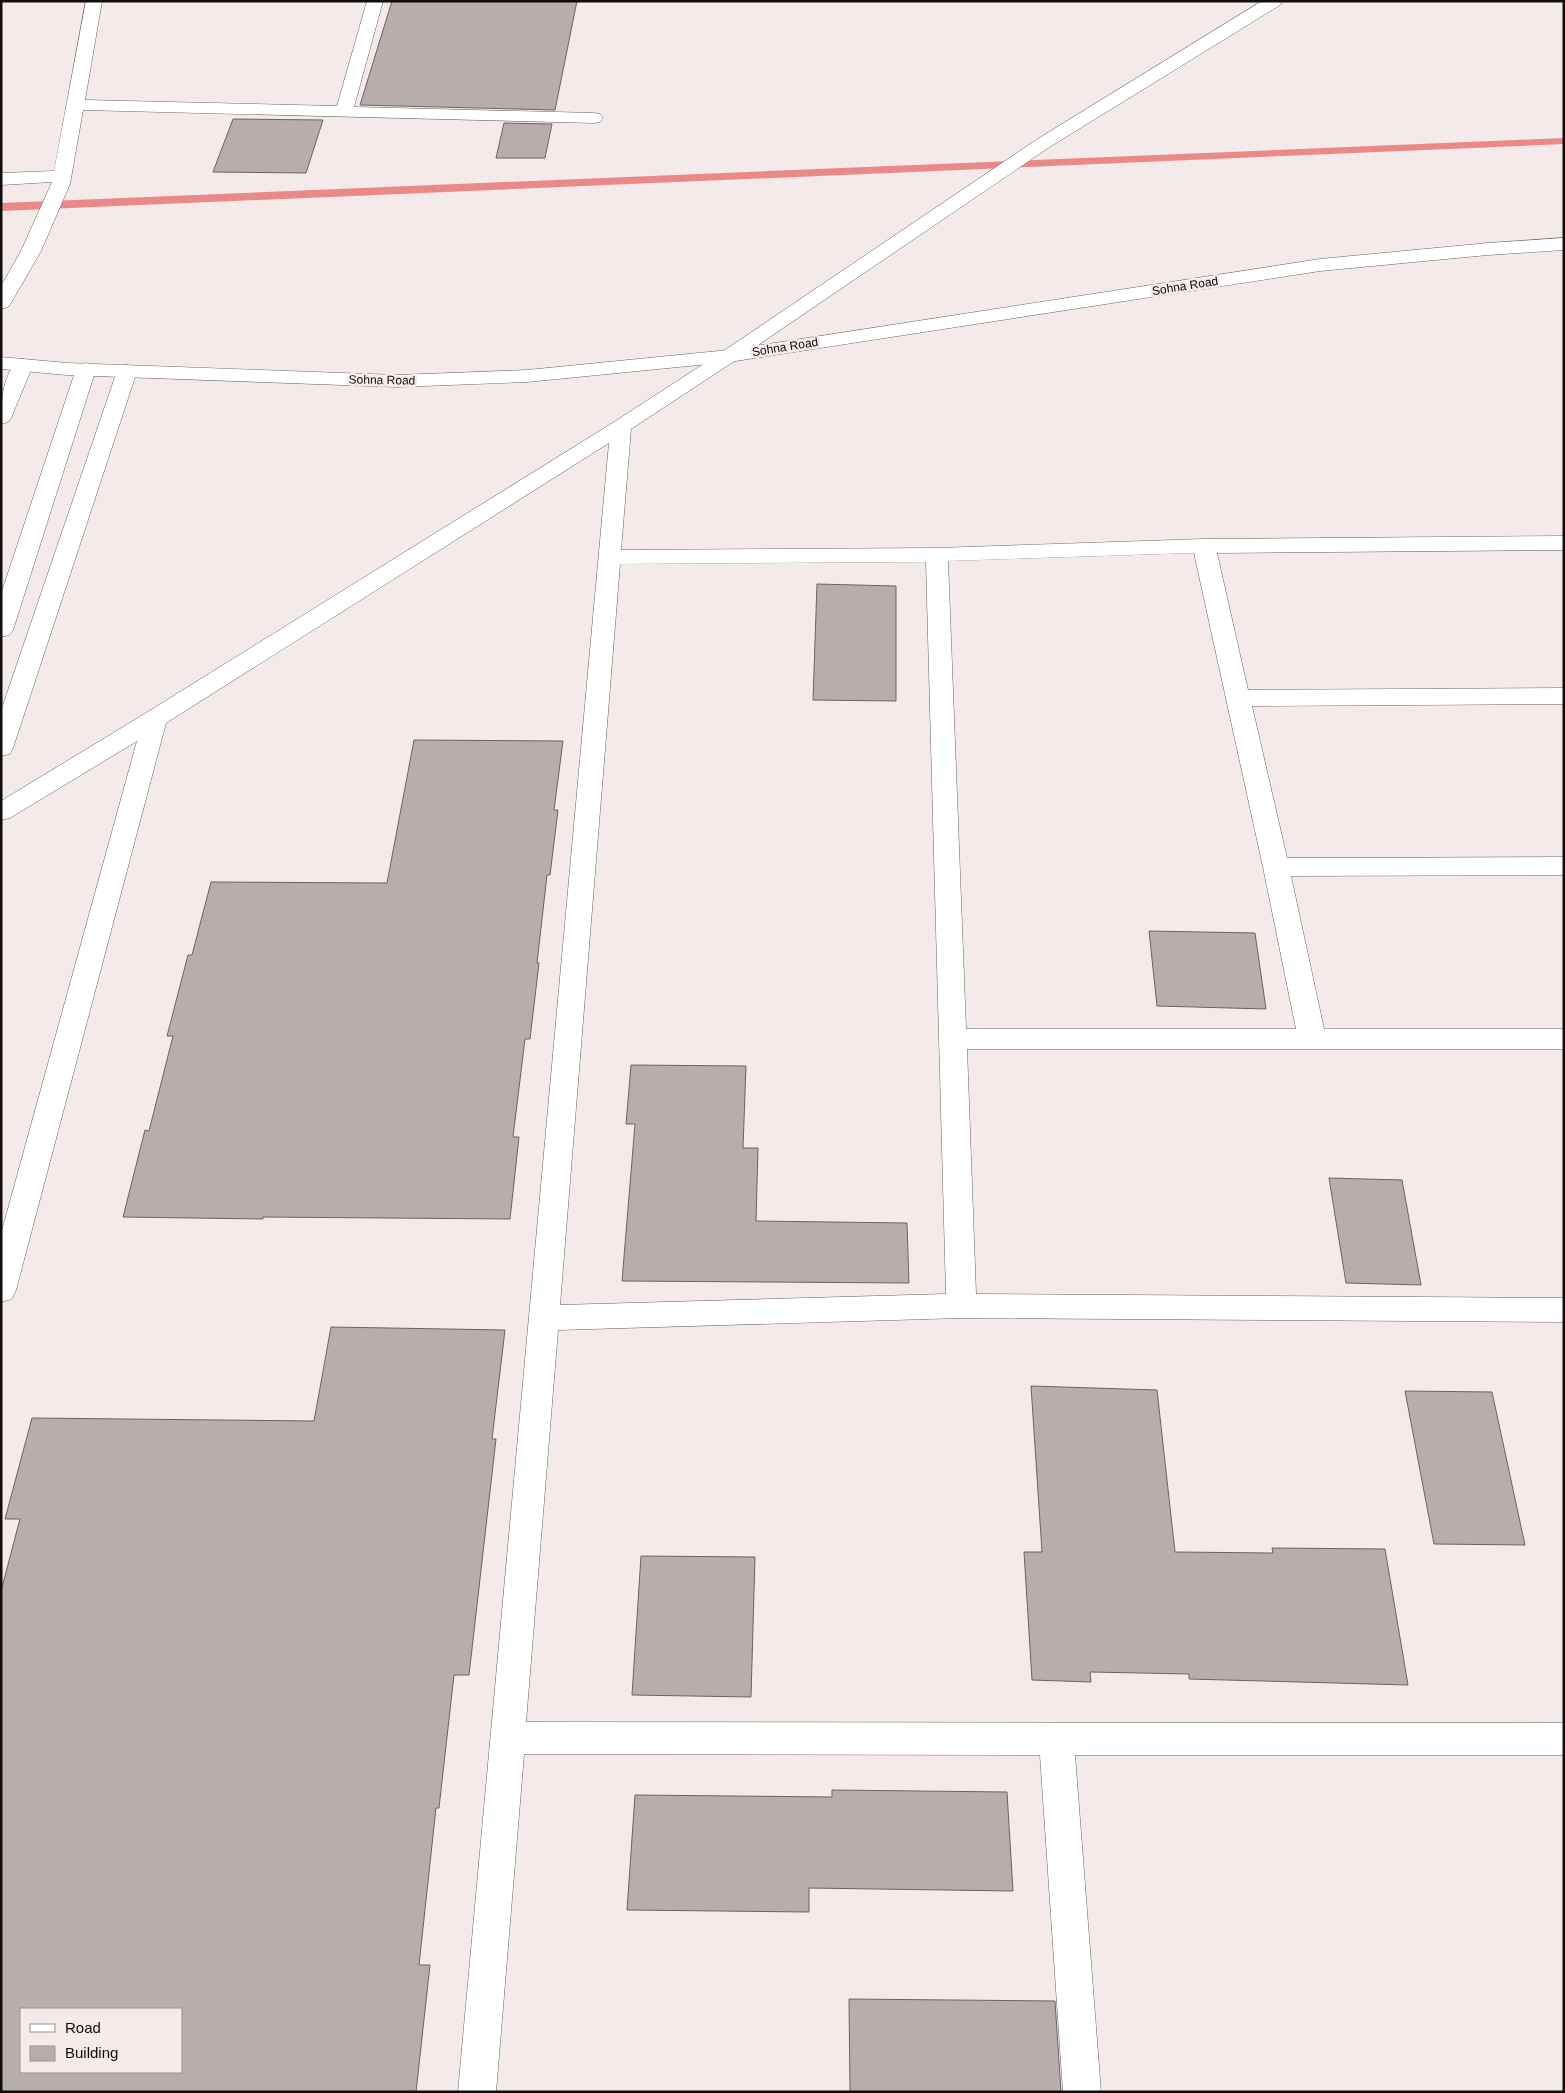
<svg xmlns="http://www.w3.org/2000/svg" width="1565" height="2093" viewBox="0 0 1565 2093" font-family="Helvetica,sans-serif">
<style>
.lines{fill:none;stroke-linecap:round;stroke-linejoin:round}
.stream{fill:#e98a89;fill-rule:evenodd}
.building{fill:#b7adad;stroke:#6b6362;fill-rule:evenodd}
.minor-casing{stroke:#696060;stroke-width:1}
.major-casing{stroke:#696060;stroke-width:1}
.minor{fill:#fff;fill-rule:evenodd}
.major{fill:#fff;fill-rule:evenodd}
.labels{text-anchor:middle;stroke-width:5;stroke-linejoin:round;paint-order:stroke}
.far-street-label{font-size:12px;fill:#100d0c;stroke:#f4eae9}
</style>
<rect width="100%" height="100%" fill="#f4eae9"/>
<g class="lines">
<!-- stream -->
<path class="stream" d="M1564 138V144L1 211V203Z"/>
</g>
<!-- building -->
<g class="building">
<path d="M392 1H577L555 110 360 105Z"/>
<path d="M233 119 323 120 306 173 213 172Z"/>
<path d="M504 123 552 124 545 158H496Z"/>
<path d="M817 584 896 586V701L813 700Z"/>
<path d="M414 740 563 741 554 810H558L550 875H547L537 963H539L530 1039H525L513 1137H519L510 1219 263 1217V1219L123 1217 145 1130 149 1131 173 1036H167L188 955H192L211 882 387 883Z"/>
<path d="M1149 931 1255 933 1266 1009 1157 1006Z"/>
<path d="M631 1065 746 1066 743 1148H758L756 1221 907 1223 909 1283 622 1281 635 1124H626Z"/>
<path d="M1329 1178 1402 1180 1421 1285 1346 1283Z"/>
<path d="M331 1327 505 1330 492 1439H496L469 1675H454L439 1808H436L419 1965H430L416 2092H1V1591L20 1519H5L32 1418 314 1421ZM21 2009H181V2072H21Z"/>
<path d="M1031 1386 1157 1390 1175 1552 1273 1553 1272 1548 1385 1549 1408 1685 1189 1679V1674L1090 1672 1091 1682 1032 1680 1024 1552H1042Z"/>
<path d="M1405 1391 1492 1392 1525 1545 1434 1544Z"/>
<path d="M641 1556 755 1557 751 1697 632 1695Z"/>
<path d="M832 1790 1007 1792 1013 1891 809 1888V1912L627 1910 635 1795 832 1797Z"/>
<path d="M849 1999 1055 2001 1061 2092H850Z"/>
</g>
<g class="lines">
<defs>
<g id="minor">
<path d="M86 1H102L85 100 337 106 367 1H383L354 107 594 113 600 114 603 118 600 122 594 123 83 110 70 184 41 251 11 303 8 307 1 309V286L21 251 52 182 1 185V173L54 171Z"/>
<path d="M1262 1H1282L1280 5 1048 148 736 360 631 429 621 550 937 548 1204 539 1564 536V550L1217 553 1248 690 1564 688V704L1252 706 1287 858 1564 857V875L1291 876 1324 1029H1564V1049H967L976 1294 1564 1298V1322L961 1318 558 1330 526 1722 1564 1723V1755H1075L1101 2092H1063L1040 1755 524 1754 496 2092H458L609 443 166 723 16 1290 12 1299 1 1302V1234L137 741 10 818 1 820V801L146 713 614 422 722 352 1036 140ZM1194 553 1263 867 1296 1029H966L948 561ZM926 562 946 1294 560 1305 620 564Z"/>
<path d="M23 359 30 361 33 365 11 418 8 422 1 424C1 401 2 381 16 361Z"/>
<path d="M86 363 93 365 96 369 13 630 9 635 1 637V594L76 369 79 365Z"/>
<path d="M127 365 134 367 137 371 13 748 10 754 1 756V711L117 371 120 367Z"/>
</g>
<path id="major" d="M1564 238V250L1488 255 1320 271 729 362 527 382 397 387 67 375 1 369V357L67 363 397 375 527 370 729 350 1320 259 1488 243Z"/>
</defs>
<!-- minor casing -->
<use href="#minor" class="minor-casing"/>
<!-- major casing -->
<use href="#major" class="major-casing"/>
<!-- minor -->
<use href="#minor" class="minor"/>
<!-- major -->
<use href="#major" class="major"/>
</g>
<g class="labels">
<!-- far-street labels -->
<g class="far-street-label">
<text transform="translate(1185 286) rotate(-9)" y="4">Sohna Road</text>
<text transform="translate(785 347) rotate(-9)" y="4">Sohna Road</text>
<text transform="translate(382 380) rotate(1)" y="4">Sohna Road</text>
</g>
</g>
<!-- border -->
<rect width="1565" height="2093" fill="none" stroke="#100d0c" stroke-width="5"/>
<!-- legend -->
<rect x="20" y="2008" width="162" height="65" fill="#f4eae9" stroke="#999291"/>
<rect x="30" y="2024" width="25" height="8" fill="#ffffff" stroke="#999291"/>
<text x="65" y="2033" font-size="15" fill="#100d0c">Road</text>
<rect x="30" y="2046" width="25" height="15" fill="#b7adad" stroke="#999291"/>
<text x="65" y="2058" font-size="15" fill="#100d0c">Building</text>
</svg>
